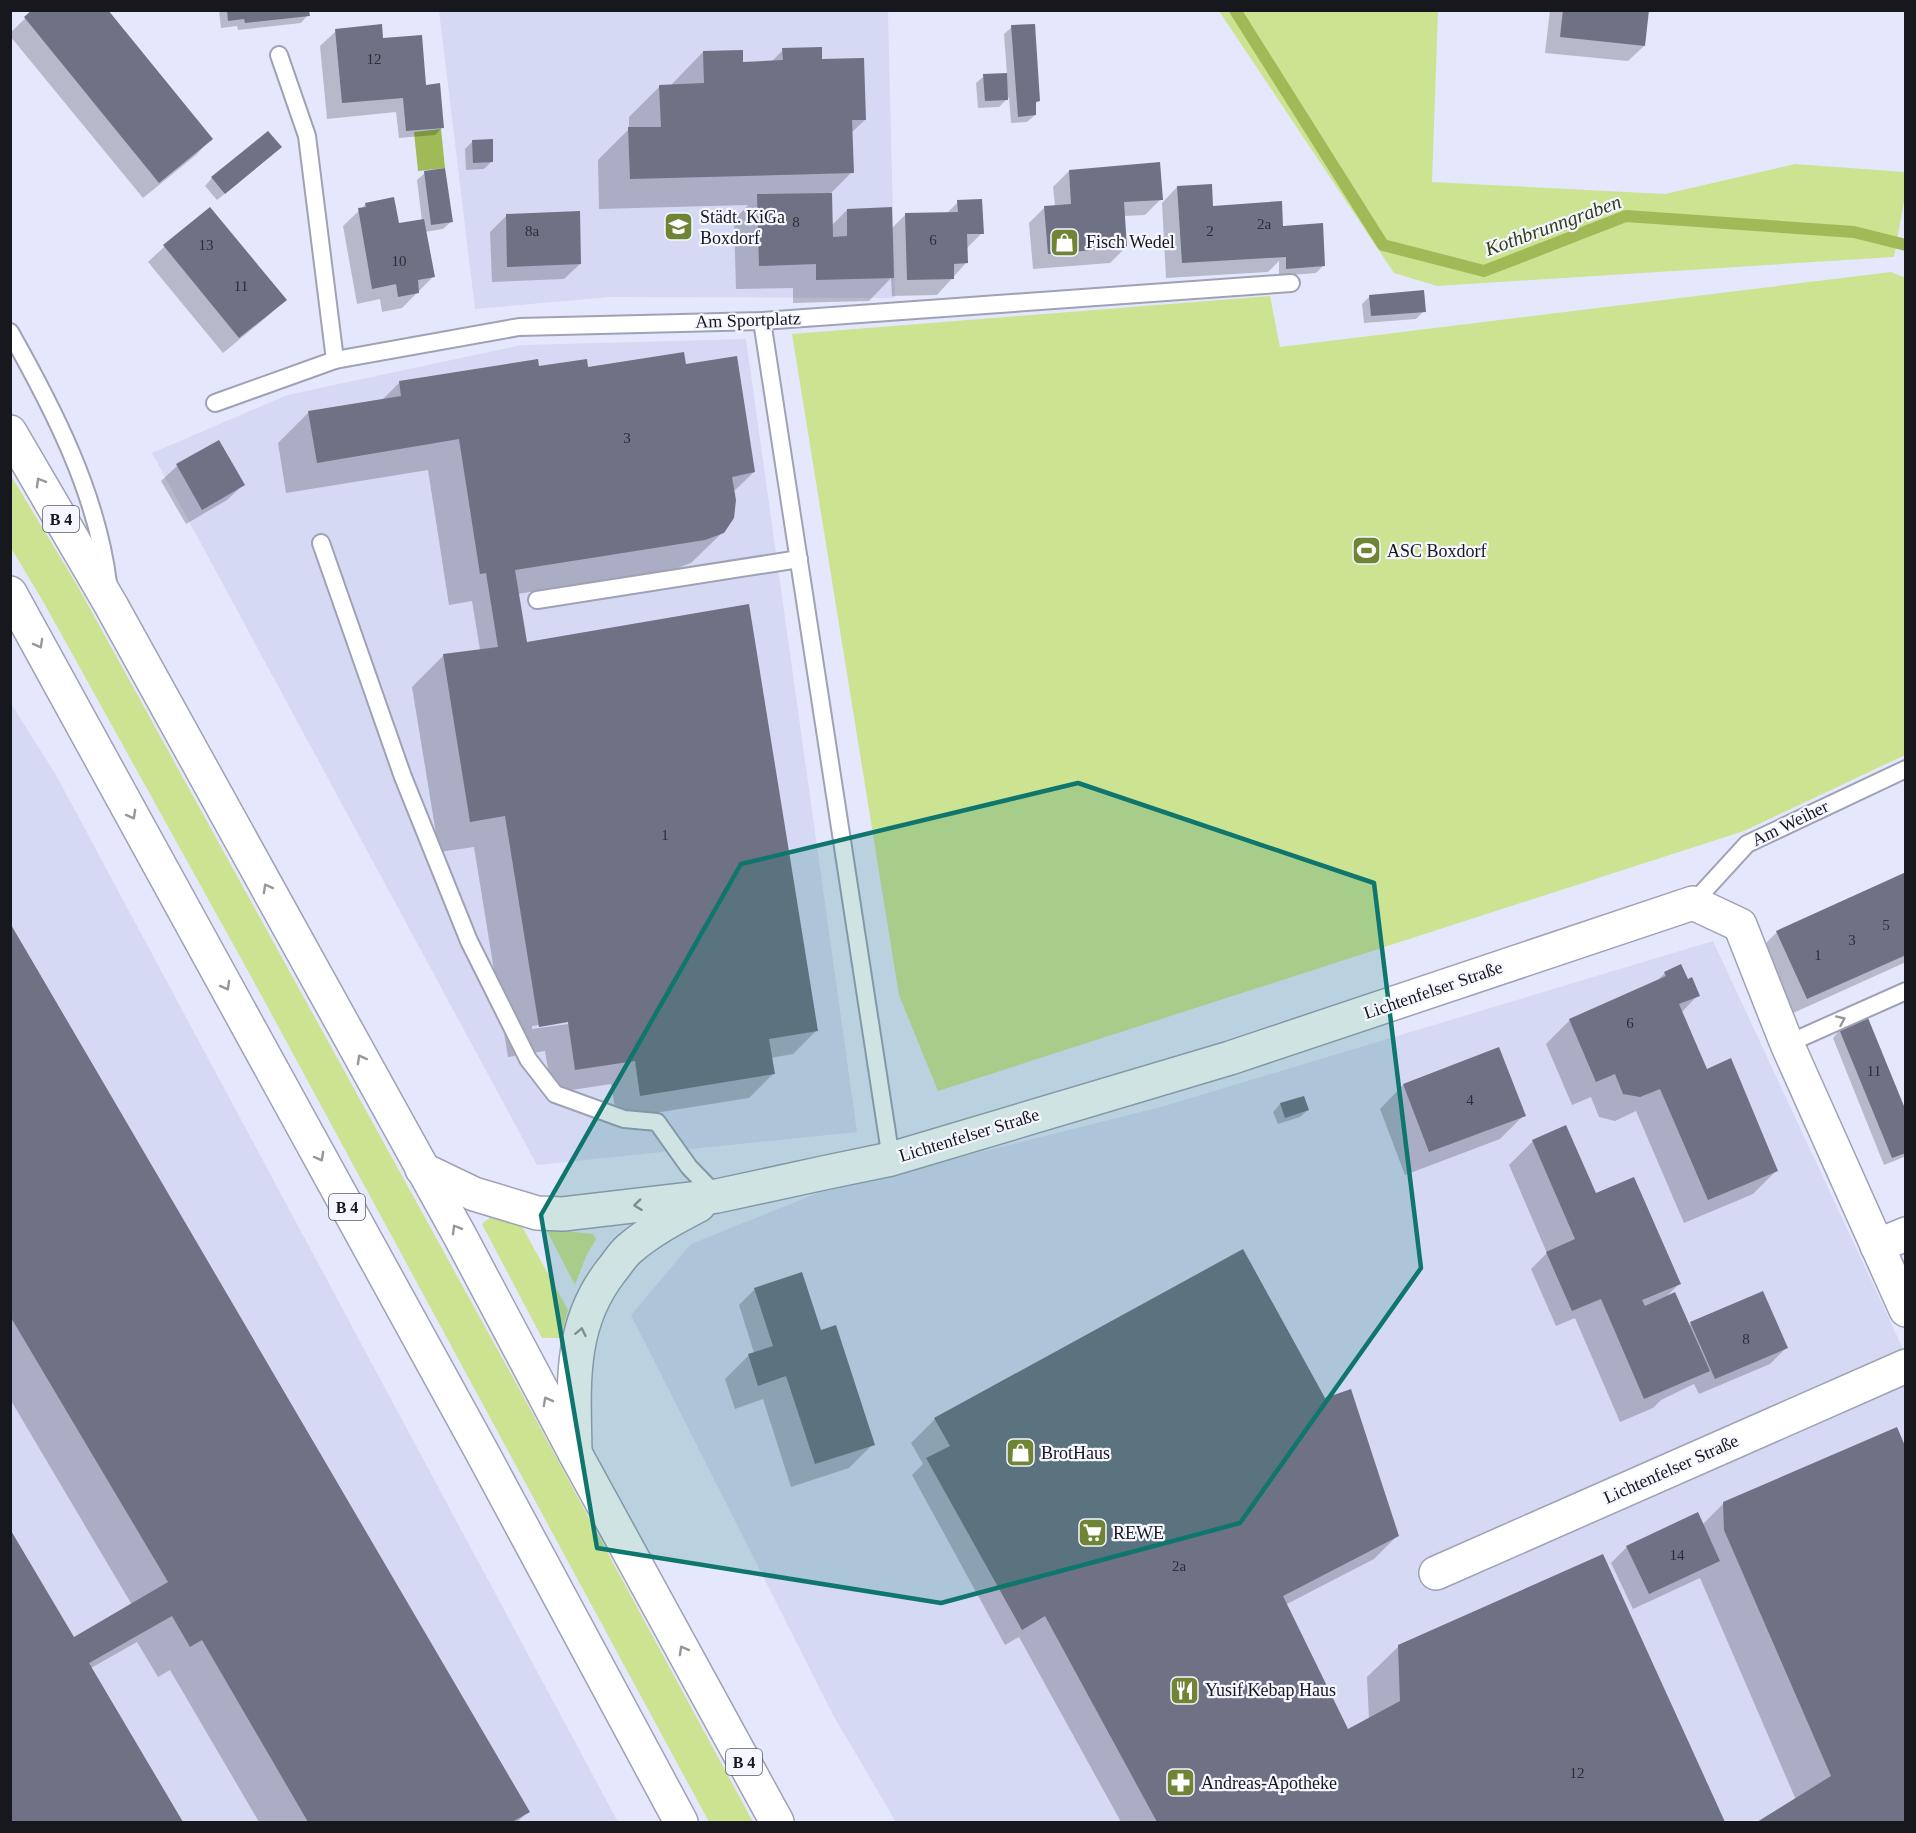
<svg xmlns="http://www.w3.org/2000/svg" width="1916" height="1833" viewBox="0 0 1916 1833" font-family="'Times New Roman',serif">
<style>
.built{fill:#d5d9f4}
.green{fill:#cce392}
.water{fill:#a0ba57}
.shadow{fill:#0003;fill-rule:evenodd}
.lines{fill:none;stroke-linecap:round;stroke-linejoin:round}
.stream{stroke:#a0ba57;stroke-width:12}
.building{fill:#6f7284}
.lane-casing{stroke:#9fa1b5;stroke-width:20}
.street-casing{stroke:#9fa1b5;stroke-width:36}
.primary-casing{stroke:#9fa1b5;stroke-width:36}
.lane{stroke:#fff;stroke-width:16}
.street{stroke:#fff;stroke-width:33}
.primary{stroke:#fff;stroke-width:33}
.oneway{stroke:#97979a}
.marked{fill:#0f766e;fill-opacity:0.2;stroke:#0f766e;stroke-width:4.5;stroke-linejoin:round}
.labels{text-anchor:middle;stroke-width:4.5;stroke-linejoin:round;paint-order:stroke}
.number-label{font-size:15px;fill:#2d2e38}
.shield{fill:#f5f6ff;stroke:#5a5a62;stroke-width:1.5}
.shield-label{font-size:16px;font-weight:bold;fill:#17171e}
.poi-label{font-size:18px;fill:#17171e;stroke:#f5f6ff;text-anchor:start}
.street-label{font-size:18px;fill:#17171e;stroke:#f5f6ff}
.water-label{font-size:20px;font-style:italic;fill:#343f16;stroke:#f5f6ff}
</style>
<rect width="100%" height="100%" fill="#e5e8fd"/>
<!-- built -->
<g class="built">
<path d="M439 11H888L895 298 611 297 475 309Z"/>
<path d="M746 339 857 1132 537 1165 152 453 287 395 522 345Z"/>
<path d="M10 702 56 775 618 1822H11Z"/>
<path d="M1713 941 1905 1353V1822H896L833 1715 631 1315 691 1244 820 1192 1161 1107Z"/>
</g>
<!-- green -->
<g class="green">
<path d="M1219 11H1438L1432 182 1665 194 1795 164 1905 172V196L1894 257 1437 286 1394 273Z"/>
<path d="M1891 272 1906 278 1905 755 1744 831 938 1091 899 995 792 334 1270 296 1280 347Z"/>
<path d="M10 474 77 585 522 1394 753 1822H709L253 980 44 603 11 548Z"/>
<path d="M491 1217 520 1223 568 1310 560 1338H542L482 1224Z"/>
<path d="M546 1229 593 1234 596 1239 586 1256 575 1285Z"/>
</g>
<!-- water -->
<path class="water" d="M441 129 445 168 418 171 414 132Z"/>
<!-- shadow -->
<g class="shadow">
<path d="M34 10 211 139 196 155 143 198 10 36V33Z"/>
<path d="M219 10H318L308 12V15L301 23 238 30 237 26 221 28Z"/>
<path d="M1550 10H1648L1644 46 1628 61 1545 53Z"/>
<path d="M1012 27 1038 101 1034 105 1035 115 1027 122 1011 123 1009 97 999 107 978 108 976 83 984 76 1007 74 1004 34Z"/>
<path d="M336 31 382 40 425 88 443 127 435 135 399 138 396 112 327 119 320 46Z"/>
<path d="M783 50 821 61 865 120 851 133 852 172 830 194 831 226 847 210 891 229 905 215 946 214 958 202 982 233 966 249V263L937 295 892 296 891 278 869 301 793 303V288L736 289 734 220 748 205 599 209 598 160 629 129V117L660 86H672V84L703 52 742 63 771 62Z"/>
<path d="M473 141 491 162 484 169 466 170 465 149Z"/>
<path d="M272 155 217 200 205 186 212 178Z"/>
<path d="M1069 171 1161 199 1145 215 1123 216 1126 247 1110 263 1033 269 1029 223 1045 207 1055 206 1053 187Z"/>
<path d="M425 173 451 222 443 229 425 232 433 277 402 308 382 312 380 299 357 304 343 226 366 204 398 225 422 221 417 180Z"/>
<path d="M1177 187 1211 207 1282 230 1324 265 1316 273 1279 276V261L1268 272 1166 278 1162 203Z"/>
<path d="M210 209 285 299 269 315 223 353 148 262 164 247Z"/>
<path d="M506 216 580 264 564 279 492 282 490 232Z"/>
<path d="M1370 296 1424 311 1416 319 1364 323 1362 304Z"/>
<path d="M685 366 754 472 733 492 723 532 691 563 672 570 517 594 525 642 817 1030 793 1054 770 1058 773 1074 749 1098 617 1119 611 1084 552 1093 545 1051 508 1057 474 847 439 852 412 687 443 656 480 650 472 601 449 605 428 470 286 493 278 443 309 412 382 400 399 383 538 368 587 369ZM572 1020 568 1024 532 1029V1026Z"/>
<path d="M177 466 243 485 227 500 186 524 161 481Z"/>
<path d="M1906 874V962L1791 1014 1761 948 1777 932Z"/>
<path d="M10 926 528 1812 517 1822H259L170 1670 158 1677 137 1642 91 1668 182 1822H10V1532L74 1639 132 1605 10 1399Z"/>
<path d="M1665 973 1687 981 1698 995 1681 1013 1706 1071 1777 1170 1753 1194 1684 1223 1636 1111 1615 1121 1599 1117 1591 1097 1572 1105 1546 1044 1570 1020 1657 981Z"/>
<path d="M1840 1030 1906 1113V1161L1904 1157 1884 1165 1833 1038Z"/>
<path d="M1499 1049 1524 1115 1500 1139 1405 1175 1380 1109 1403 1085Z"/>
<path d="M1303 1097 1308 1110 1300 1117 1278 1124 1273 1112 1280 1104Z"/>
<path d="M1533 1141 1596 1196 1679 1284 1664 1299 1689 1326 1691 1323 1786 1348 1770 1364 1699 1394 1694 1384 1661 1400 1653 1408 1620 1422 1575 1318 1556 1326 1531 1269 1547 1253 1509 1165Z"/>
<path d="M1243 1251 1398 1535 1374 1559 1285 1605 1348 1731 1369 1720 1367 1677 1399 1646 1603 1556 1724 1822H1121L1019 1637 1005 1645 912 1475 923 1464 911 1443 934 1420Z"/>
<path d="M801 1274 820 1332 873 1444 849 1468 791 1487 763 1399 735 1409 725 1379 749 1355 754 1353 739 1305 754 1290Z"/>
<path d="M1906 1451V1822H1760L1796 1800 1700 1578 1633 1609 1611 1563 1627 1547 1702 1525 1724 1503Z"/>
</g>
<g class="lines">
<!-- stream -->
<path class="stream" d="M1235 10 1383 245 1484 271 1626 216 1854 232 1906 245"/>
</g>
<!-- building -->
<g class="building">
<path d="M32 10H108L213 139 159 183 24 17Z"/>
<path d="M227 10H309L310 16 245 23 244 19 228 21Z"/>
<path d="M1563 10H1649L1645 46 1560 37Z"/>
<path d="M382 24 383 38 422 35 426 85 440 83 444 128 406 131 403 98 342 103 335 29Z"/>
<path d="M1035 24 1040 101 1036 102V115L1018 117 1011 25Z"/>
<path d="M822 47V59L864 58 866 120H852L854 173 630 179 628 127H661L659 85 704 83 703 51 743 50V62L783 60 782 48Z"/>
<path d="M1007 73 1008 100 985 101 983 74Z"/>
<path d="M268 131 282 147 225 194 211 177Z"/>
<path d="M493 139V162L473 163 472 140Z"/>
<path d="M1160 162 1163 200 1124 202 1127 247 1048 254 1044 206 1071 204 1069 170Z"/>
<path d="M445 168 453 222 431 225 424 171Z"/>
<path d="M1212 184 1213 206 1282 201 1283 226 1323 223 1325 266 1286 269V257L1182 263 1177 186Z"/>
<path d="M832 193 833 237 847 236V209L892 207 894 278 816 280V264L759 266 757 194Z"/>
<path d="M394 197 399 223 424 219 435 277 418 280 419 293 398 297 396 284 372 289 358 208 366 207 365 203Z"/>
<path d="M982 199 984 234H967L968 263 954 264V279L907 280 905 213 958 212 957 200Z"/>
<path d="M210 207 287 300 239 338 163 245Z"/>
<path d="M580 211 581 264 507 267 506 214Z"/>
<path d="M1424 290 1426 312 1371 316 1369 295Z"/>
<path d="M684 352 686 364 737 356 755 472 732 477 736 500 734 518 724 533 705 540 515 570 527 642 749 604 818 1031 769 1039 775 1074 640 1096 635 1061 575 1070 568 1022 539 1027 505 816 470 822 443 654 498 647 486 573 480 574 459 439 317 463 308 411 401 396 399 381 538 359 539 366 587 359 588 367Z"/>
<path d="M219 440 245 485 202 510 176 464Z"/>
<path d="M1906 872V955L1807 999 1776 931Z"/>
<path d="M10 923 530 1812 512 1822H308L202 1640 190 1647 172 1616 89 1663 183 1822H10V1529L74 1637 168 1582 10 1316Z"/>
<path d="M1681 964 1688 979 1692 977 1700 996 1679 1004 1707 1069 1731 1058 1778 1171 1708 1200 1660 1089 1640 1097 1623 1094 1615 1074 1596 1082 1569 1019 1666 976 1664 972Z"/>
<path d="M1868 1018 1906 1111V1153L1892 1158 1839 1029Z"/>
<path d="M1499 1047 1526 1116 1429 1152 1403 1084Z"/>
<path d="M1304 1096 1309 1110 1285 1118 1280 1103Z"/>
<path d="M1566 1125 1596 1193 1634 1177 1681 1284 1642 1300 1645 1306 1675 1292 1710 1371 1644 1399 1601 1299 1572 1311 1546 1252 1575 1239 1532 1140Z"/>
<path d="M1243 1249 1325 1398 1351 1389 1399 1536 1283 1596 1348 1729 1400 1701 1398 1645 1603 1554 1725 1822H1157L1045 1616 1022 1630 926 1458 950 1446 934 1418Z"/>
<path d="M802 1272 821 1330 836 1325 875 1445 815 1464 786 1376 758 1386 748 1354 773 1346 754 1288Z"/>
<path d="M1763 1291 1788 1348 1715 1379 1690 1322Z"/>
<path d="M1897 1427 1906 1448V1820L1902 1822H1757L1831 1776 1724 1530 1723 1502Z"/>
<path d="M1698 1512 1720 1561 1649 1594 1626 1546Z"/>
</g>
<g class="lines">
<defs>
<g id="lane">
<path d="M279 55 307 136 335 360"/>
<path d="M762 321 891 1159"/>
<path d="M10 332C54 410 97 494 108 583"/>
<path d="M215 403 335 360 519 327 762 321 1291 283"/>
<path d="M321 543 403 777 469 941 528 1059 555 1094 624 1119 657 1122 689 1167 717 1196"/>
<path d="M537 600 799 559"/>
<path d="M1693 903 1747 844 1906 769"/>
<path d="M1787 1044 1906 991"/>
</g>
<g id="street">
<path d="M422 1169 474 1194 537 1213 563 1214 717 1196 828 1172 891 1159 1230 1058 1693 903 1740 925 1787 1044 1906 1310"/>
<path d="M1877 1246 1906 1234"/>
<path d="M575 1453C574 1387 568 1326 611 1271 617 1264 622 1255 629 1249 650 1231 674 1218 699 1205"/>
<path d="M1436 1573 1906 1366"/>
</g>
<g id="primary">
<path d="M10 432 111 605 460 1236 575 1453 777 1822"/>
<path d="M10 593 483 1454 681 1822"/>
</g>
</defs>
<!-- lane casing -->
<use href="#lane" class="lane-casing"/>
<!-- street casing -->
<use href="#street" class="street-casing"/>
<!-- primary casing -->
<use href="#primary" class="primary-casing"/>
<!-- lane -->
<use href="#lane" class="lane"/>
<!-- street -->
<use href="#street" class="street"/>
<!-- primary -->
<use href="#primary" class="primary"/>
</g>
<!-- one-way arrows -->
<defs><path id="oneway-chevron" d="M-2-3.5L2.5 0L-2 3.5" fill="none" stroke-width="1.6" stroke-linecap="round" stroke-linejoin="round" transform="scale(1.5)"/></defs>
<g class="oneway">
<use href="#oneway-chevron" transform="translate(40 482) rotate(-120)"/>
<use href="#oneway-chevron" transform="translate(39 644) rotate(61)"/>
<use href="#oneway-chevron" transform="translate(132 815) rotate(61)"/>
<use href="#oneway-chevron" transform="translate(267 888) rotate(-119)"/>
<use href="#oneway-chevron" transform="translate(226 986) rotate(61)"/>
<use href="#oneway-chevron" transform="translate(1841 1020) rotate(-24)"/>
<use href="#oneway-chevron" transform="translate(361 1059) rotate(-119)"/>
<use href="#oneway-chevron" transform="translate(320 1157) rotate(61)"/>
<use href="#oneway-chevron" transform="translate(638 1205) rotate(173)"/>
<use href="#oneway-chevron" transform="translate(456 1229) rotate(-120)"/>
<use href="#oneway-chevron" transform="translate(581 1332) rotate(-78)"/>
<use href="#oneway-chevron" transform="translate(547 1401) rotate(-118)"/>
<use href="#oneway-chevron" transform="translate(683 1650) rotate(-119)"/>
</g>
<!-- marked area -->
<path class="marked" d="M1078 783 1374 883 1421 1268 1240 1523 941 1603 597 1548 541 1215 741 864Z"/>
<!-- icons -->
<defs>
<symbol id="school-square" viewBox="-11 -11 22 22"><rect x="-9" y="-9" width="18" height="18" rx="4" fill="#708435" stroke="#f5f6ff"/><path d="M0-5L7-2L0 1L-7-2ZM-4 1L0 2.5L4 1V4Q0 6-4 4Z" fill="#fff"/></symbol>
<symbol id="shop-square" viewBox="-11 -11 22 22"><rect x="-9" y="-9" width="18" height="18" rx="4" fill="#708435" stroke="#f5f6ff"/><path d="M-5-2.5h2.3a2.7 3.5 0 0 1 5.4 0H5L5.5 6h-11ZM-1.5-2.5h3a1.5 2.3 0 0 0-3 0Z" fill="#fff"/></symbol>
<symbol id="stadium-square" viewBox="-11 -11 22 22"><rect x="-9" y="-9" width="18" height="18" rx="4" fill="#708435" stroke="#f5f6ff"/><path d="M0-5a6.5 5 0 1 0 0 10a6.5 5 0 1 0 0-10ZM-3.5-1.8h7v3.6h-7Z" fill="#fff"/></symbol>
<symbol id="supermarket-square" viewBox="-11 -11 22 22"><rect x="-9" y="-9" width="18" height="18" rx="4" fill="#708435" stroke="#f5f6ff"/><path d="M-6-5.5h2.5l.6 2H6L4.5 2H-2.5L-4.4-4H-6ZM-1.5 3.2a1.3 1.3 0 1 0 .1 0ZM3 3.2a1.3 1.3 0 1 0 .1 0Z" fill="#fff"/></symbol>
<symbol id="restaurant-square" viewBox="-11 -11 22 22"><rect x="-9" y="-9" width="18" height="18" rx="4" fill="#708435" stroke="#f5f6ff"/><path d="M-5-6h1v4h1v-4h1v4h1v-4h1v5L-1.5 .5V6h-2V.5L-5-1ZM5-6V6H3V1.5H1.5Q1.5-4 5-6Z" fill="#fff"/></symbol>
<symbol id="pharmacy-square" viewBox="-11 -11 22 22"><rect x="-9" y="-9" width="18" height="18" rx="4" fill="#708435" stroke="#f5f6ff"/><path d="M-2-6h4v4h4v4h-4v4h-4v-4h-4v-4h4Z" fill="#fff"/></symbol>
</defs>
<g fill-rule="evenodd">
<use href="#school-square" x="662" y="210" width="33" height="33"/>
<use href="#shop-square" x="1048" y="226" width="33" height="33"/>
<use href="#stadium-square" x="1350" y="534" width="33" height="33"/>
<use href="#shop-square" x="1004" y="1436" width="33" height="33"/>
<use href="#supermarket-square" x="1076" y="1516" width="33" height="33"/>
<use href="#restaurant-square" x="1168" y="1674" width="33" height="33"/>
<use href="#pharmacy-square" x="1164" y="1766" width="33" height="33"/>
</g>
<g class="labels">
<!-- number labels -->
<g class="number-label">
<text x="374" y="64">12</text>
<text x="796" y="227">8</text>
<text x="1264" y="229">2a</text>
<text x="532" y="236">8a</text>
<text x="1210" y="236">2</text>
<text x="933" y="245">6</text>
<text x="206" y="250">13</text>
<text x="399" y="266">10</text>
<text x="241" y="291">11</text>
<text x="627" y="443">3</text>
<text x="665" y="840">1</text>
<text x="1886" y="930">5</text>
<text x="1852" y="945">3</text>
<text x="1818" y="960">1</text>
<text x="1630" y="1028">6</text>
<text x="1874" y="1076">11</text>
<text x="1470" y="1105">4</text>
<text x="1746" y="1344">8</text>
<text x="1677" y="1560">14</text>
<text x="1179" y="1571">2a</text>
<text x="1577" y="1778">12</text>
</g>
<!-- shield labels -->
<g class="shield">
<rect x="43" y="506" width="36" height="26" rx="4.5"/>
<rect x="329" y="1194" width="36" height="26" rx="4.5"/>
<rect x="726" y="1749" width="36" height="26" rx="4.5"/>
</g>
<g class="shield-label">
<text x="61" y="525">B 4</text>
<text x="347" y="1213">B 4</text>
<text x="744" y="1768">B 4</text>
</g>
<!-- poi labels -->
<g class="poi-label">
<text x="700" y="223">Städt. KiGa<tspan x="700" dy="21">Boxdorf</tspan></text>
<text x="1086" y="248">Fisch Wedel</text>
<text x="1387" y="557">ASC Boxdorf</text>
<text x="1041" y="1459">BrotHaus</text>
<text x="1113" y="1539">REWE</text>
<text x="1205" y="1696">Yusif Kebap Haus</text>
<text x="1201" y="1789">Andreas-Apotheke</text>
</g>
<!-- street labels -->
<g class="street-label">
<text transform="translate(748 320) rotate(-2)" y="6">Am Sportplatz</text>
<text transform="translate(1790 823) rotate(-26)" y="6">Am Weiher</text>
<text transform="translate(1433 990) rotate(-19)" y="6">Lichtenfelser Straße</text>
<text transform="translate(969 1135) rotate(-17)" y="6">Lichtenfelser Straße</text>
<text transform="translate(1671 1469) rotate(-24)" y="6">Lichtenfelser Straße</text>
</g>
<!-- water labels -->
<g class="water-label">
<text transform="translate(1553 225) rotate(-20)" y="7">Kothbrunngraben</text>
</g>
</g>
<!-- border -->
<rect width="1916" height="1833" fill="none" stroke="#17171e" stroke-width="24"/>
</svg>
